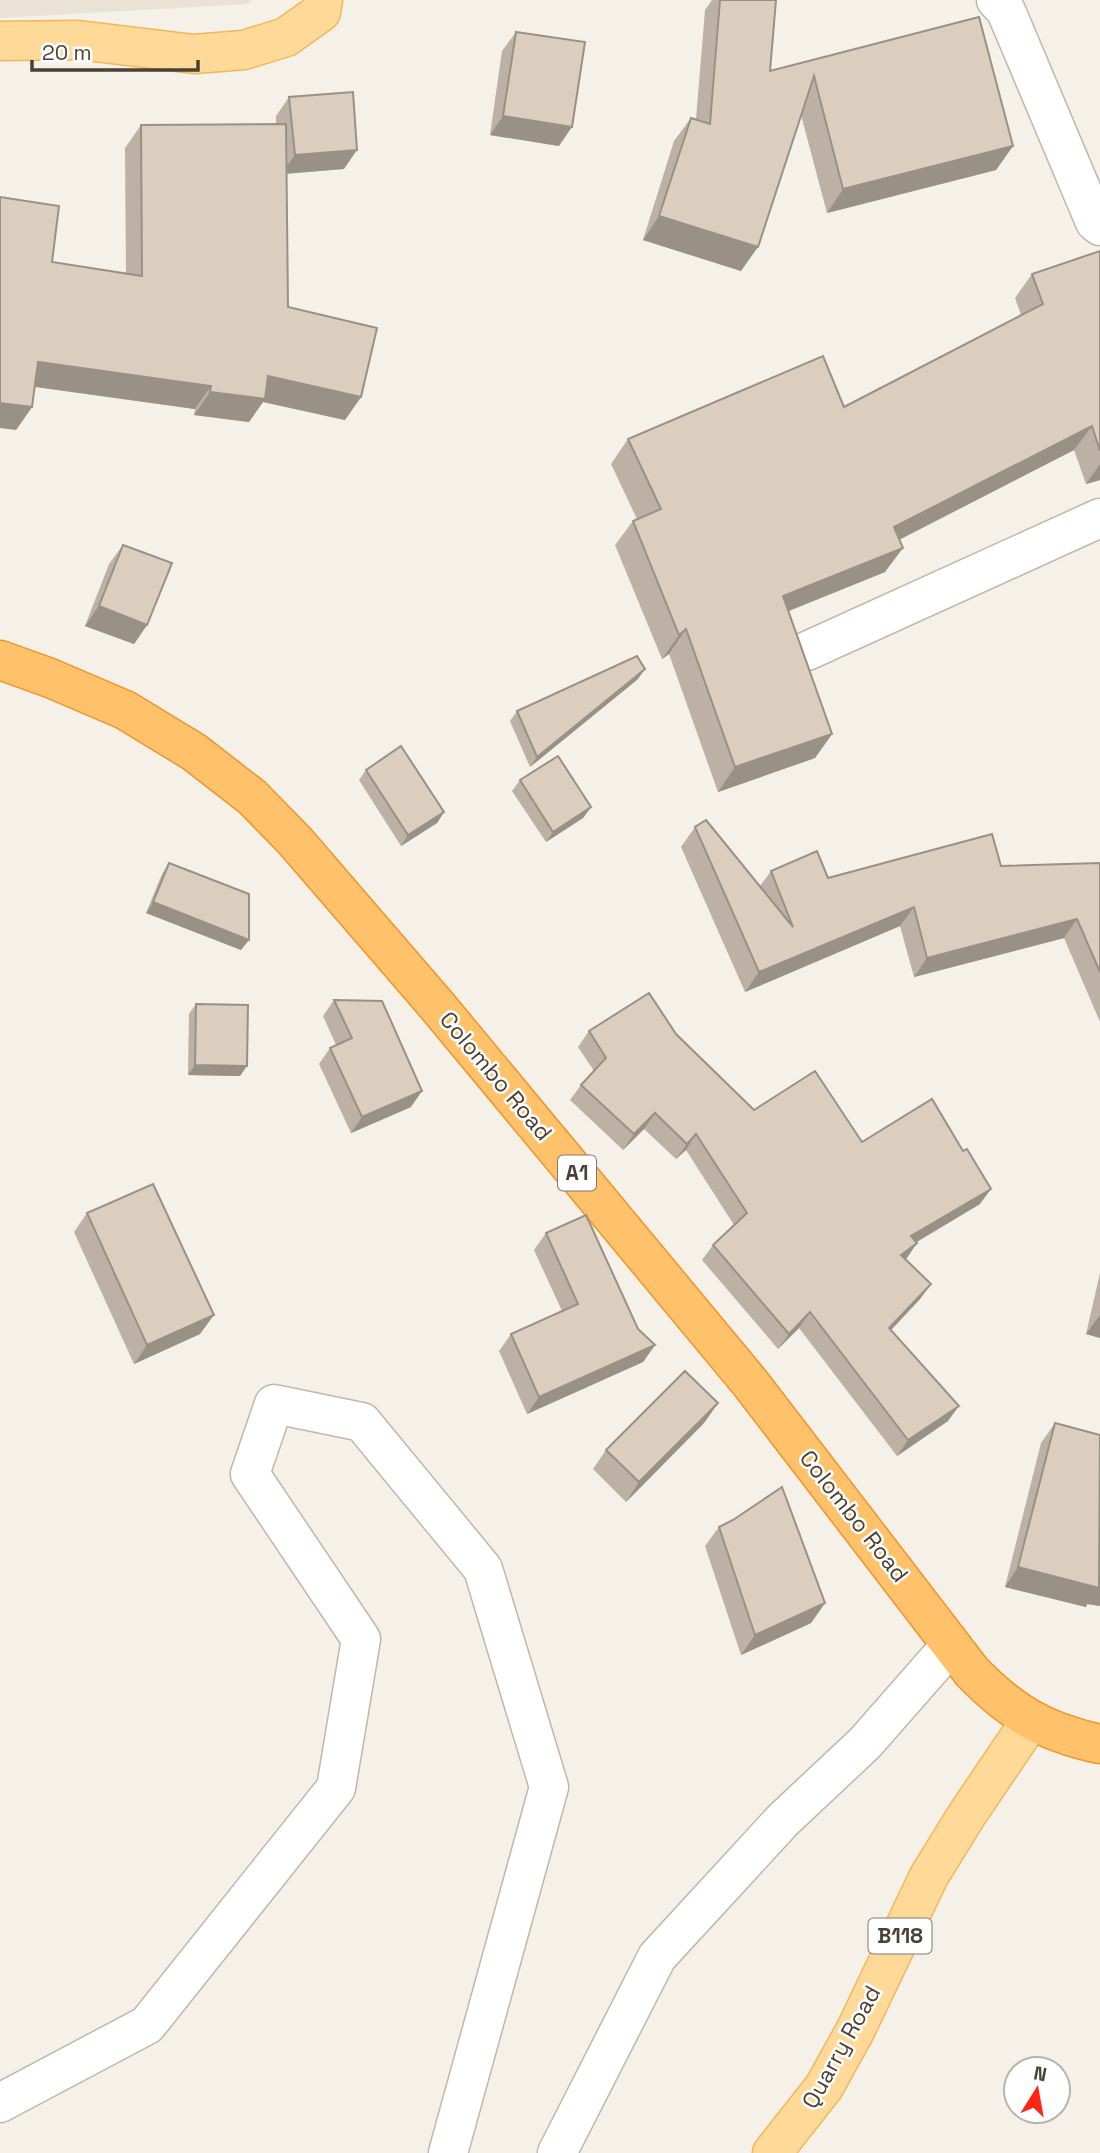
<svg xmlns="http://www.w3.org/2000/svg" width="1100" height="2153" viewBox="0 0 1100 2153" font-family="'Space Grotesk',sans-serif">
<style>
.residential{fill:#eae2d5}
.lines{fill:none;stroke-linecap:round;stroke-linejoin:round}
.street-casing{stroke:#c2b7a9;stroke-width:41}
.primary-casing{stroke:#f0b75b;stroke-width:41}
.highway-casing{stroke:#ed952a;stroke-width:41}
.street{stroke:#fff;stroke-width:38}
.primary{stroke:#ffd997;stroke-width:38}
.highway{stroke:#ffc169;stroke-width:38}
.wall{fill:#bcb1a4}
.shaded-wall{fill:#999086}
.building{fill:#dbcebf;stroke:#999086;stroke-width:2}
.labels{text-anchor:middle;stroke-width:5;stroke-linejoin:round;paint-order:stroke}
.shield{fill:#fff;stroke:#807972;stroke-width:2}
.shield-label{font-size:21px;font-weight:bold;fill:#4a4035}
.street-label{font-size:23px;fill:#4a4035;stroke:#fff}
</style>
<rect width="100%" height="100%" fill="#f5f0e8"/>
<!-- residential -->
<path class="residential" d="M0 0H252L248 4 0 18Z"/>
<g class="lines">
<defs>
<g id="street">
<path d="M996 0 1006 11 1095 222 1100 226"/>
<path d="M807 651 1100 518"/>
<path d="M0 2103 147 2025 336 1788 361 1639 250 1474 274 1404 362 1422 483 1569 549 1787 448 2153"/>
<path d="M557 2153 657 1957 783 1820 865 1743 951 1645"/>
</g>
<g id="primary">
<path d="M0 41 78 40 194 54 244 50 286 37 321 12 323 0"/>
<path d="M772 2153 824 2087 856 2029 929 1876 968 1813 1031 1720"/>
</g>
<path id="highway" d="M0 660 50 678 125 710 194 752 252 797 295 841 439 1008 751 1384 972 1672C1012 1713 1044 1732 1100 1744"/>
</defs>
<!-- street casing -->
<use href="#street" class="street-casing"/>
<!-- primary casing -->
<use href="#primary" class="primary-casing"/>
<!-- highway casing -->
<use href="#highway" class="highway-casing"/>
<!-- street -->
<use href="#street" class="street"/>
<!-- primary -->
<use href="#primary" class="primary"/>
<!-- highway -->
<use href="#highway" class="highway"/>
</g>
<!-- wall -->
<g class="wall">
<path d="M712 0H776L770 71 979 17 1013 146 996 170 827 213 801 115 741 271 643 240 674 141 691 118 696 119 705 10Z"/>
<path d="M516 32 559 146 490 135 502 51Z"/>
<path d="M289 97 344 169 286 174 288 307 361 397 345 420 263 402 249 422 194 415 195 409 35 387 32 407 16 430 52 262 126 274 125 148 141 125 276 124V116Z"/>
<path d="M1100 251V480L1086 484 1074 450 899 540 885 572 789 611 832 734 815 758 718 792 669 654 662 659 615 545 633 521 637 519 611 464 628 439 844 407 1021 315 1015 298 1032 274Z"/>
<path d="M123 545 147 625 134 644 85 626 109 564Z"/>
<path d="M638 679 530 767 510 721 517 711Z"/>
<path d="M366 770 444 812 437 823 401 846 359 780Z"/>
<path d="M520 780 591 807 583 818 546 842 512 791Z"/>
<path d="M695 827 760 886 771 871 828 878 1001 866 1100 863V1022L1064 938 914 977 900 926 745 992 681 847Z"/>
<path d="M169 863 241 950 146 913 162 874Z"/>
<path d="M334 1000 411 1107 351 1133 319 1064 330 1048 336 1045 323 1016Z"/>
<path d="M196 1004 240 1076 188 1075 189 1014Z"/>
<path d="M589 1031 676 1034 754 1110 862 1142 980 1204 917 1242 905 1259 931 1284 920 1299 891 1330 948 1421 897 1456 799 1328 778 1349 702 1260 713 1245 734 1225 686 1150 676 1159 644 1129 623 1150 570 1100 581 1085 594 1071 578 1047Z"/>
<path d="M87 1213 200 1334 134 1364 74 1232Z"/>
<path d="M546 1233 655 1345 643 1362 527 1414 499 1351 511 1334 562 1311 534 1250Z"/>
<path d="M1100 1273V1338L1086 1334Z"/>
<path d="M718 1403 704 1423 626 1502 593 1469 606 1450Z"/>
<path d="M1055 1423 1100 1435V1606L1087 1604 1086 1607 1005 1587 1041 1443Z"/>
<path d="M719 1527 825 1603 811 1623 741 1655 705 1546Z"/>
</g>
<!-- shaded-wall -->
<g class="shaded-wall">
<path d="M503 116 572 127 559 146 490 135Z"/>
<path d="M1013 146 996 170 827 213 843 189Z"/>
<path d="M357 150 344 169 281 174 295 155Z"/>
<path d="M659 216 758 247 741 271 643 240Z"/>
<path d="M38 362 211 386 195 409 22 385Z"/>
<path d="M268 376 361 397 345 420 263 402 249 422 194 415 210 392Z"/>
<path d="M0 403 32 407 16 430 0 428Z"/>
<path d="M1092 426 1074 450 877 551 894 527Z"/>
<path d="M1100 464V480L1086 484Z"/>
<path d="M903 548 885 572 766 620 783 596Z"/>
<path d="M99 606 147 625 134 644 85 626Z"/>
<path d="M686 629 669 654 662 659 679 635Z"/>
<path d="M645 669 638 679 530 767 537 757Z"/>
<path d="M832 734 815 758 718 792 735 767Z"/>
<path d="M591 807 583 818 546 842 553 832Z"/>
<path d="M444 812 437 823 401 846 408 835Z"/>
<path d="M153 902 249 940 241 950 146 913Z"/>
<path d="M914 907 900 926 745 992 759 972Z"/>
<path d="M1077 919 1064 938 914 977 927 958Z"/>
<path d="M195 1065 247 1066 240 1076 188 1075Z"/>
<path d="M422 1091 411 1107 351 1133 362 1117Z"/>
<path d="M655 1113 644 1129 623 1150 634 1134Z"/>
<path d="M696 1134 686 1150 676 1159 687 1144Z"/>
<path d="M991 1189 980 1204 901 1251 911 1236Z"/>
<path d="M917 1243 907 1258 891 1271 901 1255Z"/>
<path d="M931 1284 920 1299 878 1344 889 1328Z"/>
<path d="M810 1312 799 1328 778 1349 789 1334Z"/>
<path d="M214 1315 200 1334 134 1364 147 1345Z"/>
<path d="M1100 1315V1338L1086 1334Z"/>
<path d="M655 1345 643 1362 527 1414 539 1397Z"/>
<path d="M718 1403 704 1423 626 1502 639 1482Z"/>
<path d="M959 1406 948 1421 897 1456 908 1440Z"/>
<path d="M1018 1567 1100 1585V1606L1087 1604 1086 1607 1005 1587Z"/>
<path d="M825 1603 811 1623 741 1655 755 1635Z"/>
</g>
<!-- building -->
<g class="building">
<path d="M720 0H776L770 71 979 17 1013 146 843 189 814 76 758 247 659 216 691 118 710 124Z"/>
<path d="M516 32 585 42 572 127 503 116Z"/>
<path d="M353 92 357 150 295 155 289 97Z"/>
<path d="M286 124 288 307 377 328 361 397 268 376 265 399 210 392 211 386 38 362 32 407 0 403V197L59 206 52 262 142 276 141 125Z"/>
<path d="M1100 251V451L1092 426 894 527 903 548 783 596 832 734 735 767 686 629 679 635 633 521 661 509 628 439 823 356 844 407 1043 304 1032 274Z"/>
<path d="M123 545 172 563 147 625 99 606Z"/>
<path d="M637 656 645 669 537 757 517 711Z"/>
<path d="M401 746 444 812 408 835 366 770Z"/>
<path d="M558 756 591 807 553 832 520 780Z"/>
<path d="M706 820 793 927 771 871 817 851 828 878 992 834 1001 866 1100 863V972L1077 919 927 958 914 907 759 972 695 827Z"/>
<path d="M169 863 249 894V940L153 902Z"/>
<path d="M649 993 676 1034 754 1110 815 1071 862 1142 932 1099 963 1151 967 1149 991 1189 911 1236 917 1243 901 1255 931 1284 889 1328 959 1406 908 1440 810 1312 789 1334 713 1245 747 1213 696 1134 687 1144 655 1113 634 1134 581 1085 606 1058 589 1031Z"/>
<path d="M334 1000 382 1001 422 1091 362 1117 330 1048 352 1038Z"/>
<path d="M196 1004 248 1005 247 1066 195 1065Z"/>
<path d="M153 1184 214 1315 147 1345 87 1213Z"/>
<path d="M586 1215 638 1329 655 1345 539 1397 511 1334 578 1304 546 1233Z"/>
<path d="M685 1371 718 1403 639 1482 606 1450Z"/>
<path d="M1055 1423 1100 1435 1099 1588 1018 1567Z"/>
<path d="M782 1487 825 1603 755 1635 719 1527 733 1520Z"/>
</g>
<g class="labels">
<!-- shield labels -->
<g class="shield">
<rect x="558" y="1155.5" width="38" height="35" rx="5"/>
<rect x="868.5" y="1918.5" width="63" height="35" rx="5"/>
</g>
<g class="shield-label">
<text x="577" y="1180">A1</text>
<text x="900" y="1943">B118</text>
</g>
<!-- street labels -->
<g class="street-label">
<text transform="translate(496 1076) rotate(50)" y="8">Colombo Road</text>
<text transform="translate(854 1516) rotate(52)" y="8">Colombo Road</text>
<text transform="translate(841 2047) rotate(-61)" y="8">Quarry Road</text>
</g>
</g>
<!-- north arrow -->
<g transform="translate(1037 2090) rotate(11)"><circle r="33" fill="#ffffff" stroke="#b7b3ae" stroke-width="2"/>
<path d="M0-5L12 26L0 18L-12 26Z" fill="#ff2515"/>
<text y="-10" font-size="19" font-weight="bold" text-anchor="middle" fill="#4a4035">N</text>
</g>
<!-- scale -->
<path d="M32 60v10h166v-10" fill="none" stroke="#4a4035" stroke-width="3.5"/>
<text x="42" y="60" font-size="21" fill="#4a4035" stroke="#ffffff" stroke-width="5" paint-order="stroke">20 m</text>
</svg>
